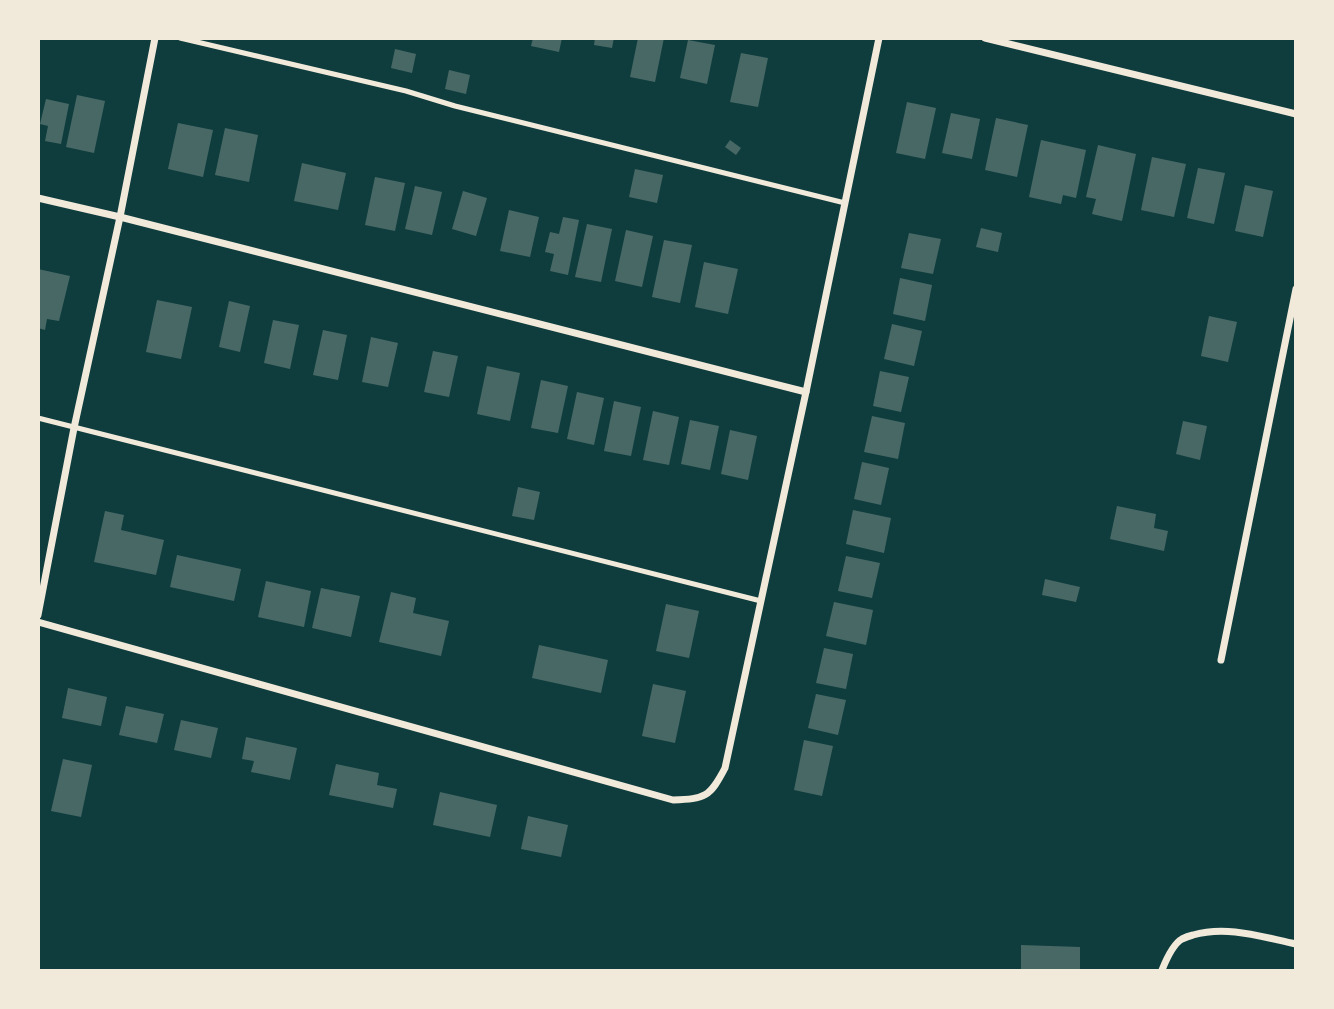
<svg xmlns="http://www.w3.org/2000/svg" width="1334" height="1009" viewBox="0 0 1334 1009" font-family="'Sofia Sans Condensed',sans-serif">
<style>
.building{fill:#486865}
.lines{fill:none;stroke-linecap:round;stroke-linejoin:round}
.service{stroke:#f1e9da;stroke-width:5}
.minor{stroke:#f1e9da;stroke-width:7}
</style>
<rect width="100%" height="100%" fill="#0f3d3e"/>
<!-- building -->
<g class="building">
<path d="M533 38H562L559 52 531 46Z"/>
<path d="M595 38H614L612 48 594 45Z"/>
<path d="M638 38H664L655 82 630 77Z"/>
<path d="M688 40 715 45 707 84 680 78Z"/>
<path d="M395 49 416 54 412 73 391 68Z"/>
<path d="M741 53 768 58 758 107 730 102Z"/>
<path d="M449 70 470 75 466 94 445 89Z"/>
<path d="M77 95 105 101 94 153 66 147Z"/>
<path d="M46 99 69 104 61 144 45 141 48 126 40 124Z"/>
<path d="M907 102 936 108 925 159 896 153Z"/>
<path d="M951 113 980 119 972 159 942 153Z"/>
<path d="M996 118 1028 125 1017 177 985 170Z"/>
<path d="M178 123 213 130 203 177 168 169Z"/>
<path d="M225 128 258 135 249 182 215 175Z"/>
<path d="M730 140 741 148 736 155 725 147Z"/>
<path d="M1041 140 1086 150 1076 198 1063 195 1061 204 1029 197Z"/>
<path d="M1098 145 1136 154 1122 221 1092 214 1096 199 1086 197Z"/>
<path d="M1152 157 1186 164 1174 217 1141 210Z"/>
<path d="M302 163 346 173 338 210 294 201Z"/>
<path d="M1198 168 1225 173 1214 224 1187 218Z"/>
<path d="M635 169 663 175 657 203 629 197Z"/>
<path d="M375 177 405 183 395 231 365 225Z"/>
<path d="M1245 185 1273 191 1263 237 1235 231Z"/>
<path d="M415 186 442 192 432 235 405 229Z"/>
<path d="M463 191 487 198 476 236 452 229Z"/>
<path d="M509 210 539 217 530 257 500 251Z"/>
<path d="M563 217 579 220 568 275 550 271 554 254 545 252 550 232 559 234Z"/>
<path d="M587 224 612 229 601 282 575 277Z"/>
<path d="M981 228 1002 233 998 252 976 247Z"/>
<path d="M626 230 653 236 642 287 615 281Z"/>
<path d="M909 233 941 239 933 274 901 268Z"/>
<path d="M664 240 692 245 680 303 652 297Z"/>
<path d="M704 262 738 269 728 314 695 307Z"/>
<path d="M38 269 70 276 59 321 47 319 45 330 38 328Z"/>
<path d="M900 278 932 285 925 321 893 314Z"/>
<path d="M157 300 192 307 181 359 146 352Z"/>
<path d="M229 301 250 306 240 352 219 347Z"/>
<path d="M1209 316 1237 322 1228 362 1201 356Z"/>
<path d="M273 320 299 325 290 369 264 363Z"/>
<path d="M892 324 922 331 914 366 884 359Z"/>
<path d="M323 330 347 335 338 380 313 375Z"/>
<path d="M371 337 398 343 388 387 362 382Z"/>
<path d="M433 351 458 356 449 397 424 392Z"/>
<path d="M487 366 520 373 510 421 477 414Z"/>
<path d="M880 371 909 377 901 412 873 406Z"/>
<path d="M541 380 568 386 558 433 531 428Z"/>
<path d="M577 392 604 398 594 445 567 439Z"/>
<path d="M614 401 641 407 631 456 604 451Z"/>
<path d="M653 411 679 417 669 465 643 460Z"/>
<path d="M872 416 905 423 898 459 864 452Z"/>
<path d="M690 420 719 426 710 470 681 464Z"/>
<path d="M1183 421 1207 426 1200 460 1176 454Z"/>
<path d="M730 430 757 436 748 480 721 474Z"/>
<path d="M862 462 889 468 881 505 854 499Z"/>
<path d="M518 487 540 492 534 520 512 516Z"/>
<path d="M1117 506 1156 514 1154 528 1168 531 1164 551 1110 539Z"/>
<path d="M853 510 891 518 884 553 846 544Z"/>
<path d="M105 511 124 515 121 530 164 540 156 575 94 562Z"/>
<path d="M177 555 241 569 234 601 170 587Z"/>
<path d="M846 556 880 563 872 598 838 591Z"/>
<path d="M1045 579 1080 587 1076 602 1042 595Z"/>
<path d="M266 581 311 591 304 627 258 617Z"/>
<path d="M321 588 360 596 351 637 312 628Z"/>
<path d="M391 592 416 598 413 613 449 621 441 656 379 642Z"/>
<path d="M834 602 873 610 866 645 826 636Z"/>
<path d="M666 604 699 611 689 658 656 651Z"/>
<path d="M539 645 608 660 601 693 532 678Z"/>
<path d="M824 648 853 654 846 689 816 683Z"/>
<path d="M653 684 686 691 675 743 642 736Z"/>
<path d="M68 688 107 697 101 726 62 718Z"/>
<path d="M816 694 846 700 838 735 808 728Z"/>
<path d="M126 706 164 714 157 743 119 735Z"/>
<path d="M181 720 218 728 211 758 174 750Z"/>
<path d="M246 737 297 748 290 780 251 772 254 761 242 759Z"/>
<path d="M804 740 833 746 822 796 794 790Z"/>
<path d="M63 759 92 765 81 817 51 811Z"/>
<path d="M336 764 379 773 377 785 397 789 393 808 329 795Z"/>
<path d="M440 792 497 805 490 837 433 825Z"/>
<path d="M528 816 568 825 561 857 521 849Z"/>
<path d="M1021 945 1080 947V970H1021Z"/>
</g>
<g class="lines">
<!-- service -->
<g class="service">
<path d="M180 38 406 91 455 106 845 203"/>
<path d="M38 418 761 601"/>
</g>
<!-- minor -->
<g class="minor">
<path d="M985 38 1296 114"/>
<path d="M38 198 120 217 806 392"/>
<path d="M38 615 74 428 120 217 155 38"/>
<path d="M38 622 673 800C705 799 710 797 725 768L806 392 879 38"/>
<path d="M1221 660 1296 289"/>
<path d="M1162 970C1166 960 1173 944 1182 939 1186 937 1189 936 1193 935 1227 925 1262 937 1296 944"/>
</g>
</g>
<!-- border -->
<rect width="1334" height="1009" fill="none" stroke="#f1e9da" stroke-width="80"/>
</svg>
